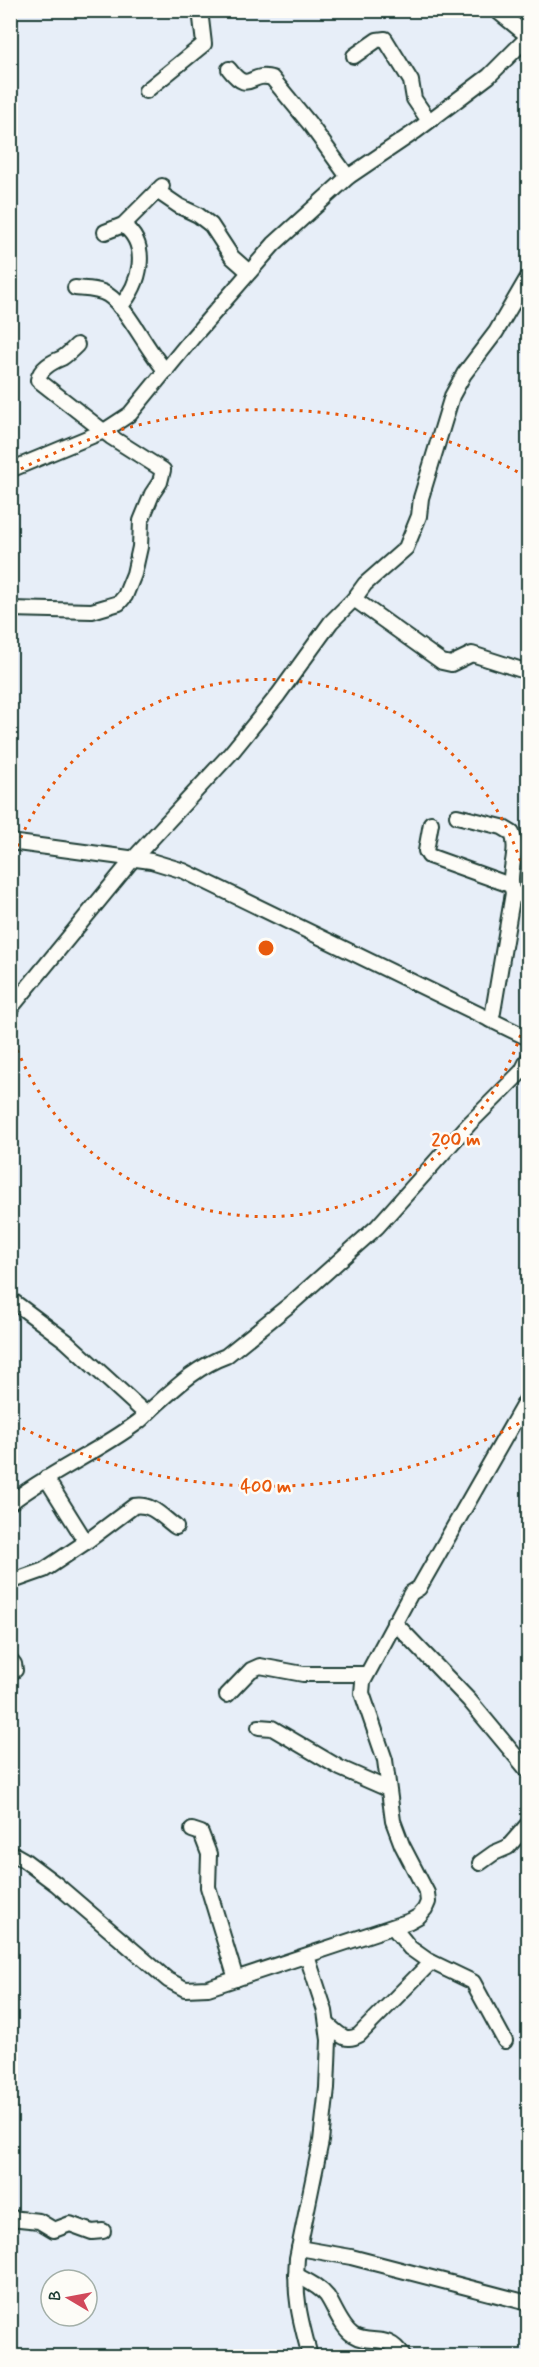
<svg xmlns="http://www.w3.org/2000/svg" width="539" height="2367" viewBox="0 0 539 2367" font-family="Mynerve,sans-serif">
<style>
.lines{fill:none;stroke-linecap:round;stroke-linejoin:round}
.minor-casing{stroke:#1f3d34;stroke-width:18}
.minor{stroke:#fdfcf7;stroke-width:14}
.ring{fill:none;stroke:#e8590c;stroke-width:3;stroke-dasharray:3 6}
.centre{fill:#e8590c;stroke:#fdfcf7;stroke-width:3}
.ring-label{font-size:18px;text-anchor:middle;font-weight:bold;fill:#e8590c;stroke:#fdfcf7;stroke-width:5;stroke-linejoin:round;paint-order:stroke}
</style>
<rect width="100%" height="100%" fill="#e7eef8"/>
<filter id="ink" filterUnits="userSpaceOnUse"><feTurbulence type="fractalNoise" baseFrequency=".0167" numOctaves="2"/><feDisplacementMap in="SourceGraphic" scale="12" xChannelSelector="R" yChannelSelector="G"/><feConvolveMatrix kernelMatrix="1 2 1 2 8 2 1 2 1" color-interpolation-filters="sRGB"/></filter>
<g filter="url(#ink)">
<g class="lines">
<defs>
<g id="minor">
<path d="M496 10 528 36"/>
<path d="M354 56 377 40 385 39 411 81 414 99 429 121"/>
<path d="M229 69C250 96 249 71 272 78L309 123 348 177"/>
<path d="M146 91 204 44 200 10"/>
<path d="M157 191 179 206 198 215 211 225 232 257 249 272"/>
<path d="M105 232 123 225 162 186"/>
<path d="M75 288C85 289 100 289 108 295 128 308 147 351 166 371"/>
<path d="M120 307C140 284 151 246 123 225"/>
<path d="M10 470 104 431 130 414 193 337 274 244 348 177 416 131 489 76 528 37"/>
<path d="M354 599 442 662 451 664 472 654 528 672"/>
<path d="M10 609 92 611 119 603 125 596 134 574 140 547 141 521 152 494 160 482 163 470 111 437 38 380C40 368 52 362 62 358 67 355 73 349 77 345"/>
<path d="M457 816 502 827 512 833C520 852 506 873 513 893L528 897"/>
<path d="M431 823 426 851 429 856 510 885"/>
<path d="M10 842 151 861 184 871 528 1038"/>
<path d="M10 1009 133 859 231 753 278 695 331 622 354 599 365 584 406 548 419 516 421 498 452 396 464 374 496 332 528 277"/>
<path d="M490 1020 493 1012 513 893"/>
<path d="M10 1299 66 1341 146 1414"/>
<path d="M46 1478 86 1542 134 1506C152 1503 162 1517 176 1527"/>
<path d="M10 1503C50 1472 98 1452 138 1422 144 1418 149 1411 155 1406 176 1387 198 1366 226 1356L293 1302 377 1227 469 1124 522 1071 528 1059"/>
<path d="M10 1582 44 1570 86 1542"/>
<path d="M394 1622 469 1700 528 1771"/>
<path d="M10 1659 14 1664 15 1670 10 1674"/>
<path d="M227 1695 251 1670 260 1666 303 1674H366"/>
<path d="M259 1727 272 1728 340 1768 388 1789"/>
<path d="M192 1830 201 1833 209 1854 208 1887 236 1979"/>
<path d="M10 1852 24 1860 56 1884 168 1980 185 1989 208 1988 410 1921 419 1916 425 1909 428 1902 427 1893 402 1845 393 1821 385 1760 362 1693 363 1682 411 1593 419 1588 528 1397"/>
<path d="M480 1863 494 1853 508 1847 528 1824"/>
<path d="M393 1927 410 1948 427 1960 473 1982 505 2041"/>
<path d="M307 1956 325 2011 329 2040 327 2088 321 2141 297 2258C294 2297 300 2319 310 2356"/>
<path d="M328 2025C339 2034 345 2043 359 2035L431 1962"/>
<path d="M10 2218 39 2221 54 2230 70 2224 92 2232 103 2231"/>
<path d="M299 2248 351 2257 528 2303"/>
<path d="M296 2275C307 2281 319 2286 327 2296 335 2308 341 2327 353 2335 370 2346 387 2331 403 2356"/>
</g>
</defs>
<!-- minor casing -->
<use href="#minor" class="minor-casing"/>
<!-- minor -->
<use href="#minor" class="minor"/>
</g>
</g>
<!-- distance rings -->
<g class="ring">
<path d="M528 1009A269 269 0 0 1 11 1033M11 863A269 269 0 0 1 528 887"/>
<path d="M527 1419A538 538 0 0 1 13 1423M13 473A538 538 0 0 1 527 477"/>
</g>
<circle cx="266" cy="948" r="9" class="centre"/>
<g class="ring-label">
<text x="456" y="1145">200 m</text>
<text x="266" y="1492">400 m</text>
</g>
<!-- margin -->
<rect width="539" height="2367" fill="none" stroke="#fdfcf7" stroke-width="36"/>
<rect x="18" y="18" width="503" height="2331" fill="none" stroke="#1f3d34" stroke-width="2" filter="url(#ink)"/>
<!-- north arrow -->
<g transform="translate(69 2298) rotate(280)"><circle r="28" fill="#fdfcf7" stroke="#a4b0a9" stroke-width="1.5"/>
<path d="M0-4.5L10 22L0 15L-10 22Z" fill="#d1495b"/>
<text y="-9" font-size="16" font-weight="bold" text-anchor="middle" fill="#1f3d34">B</text>
</g>
</svg>
